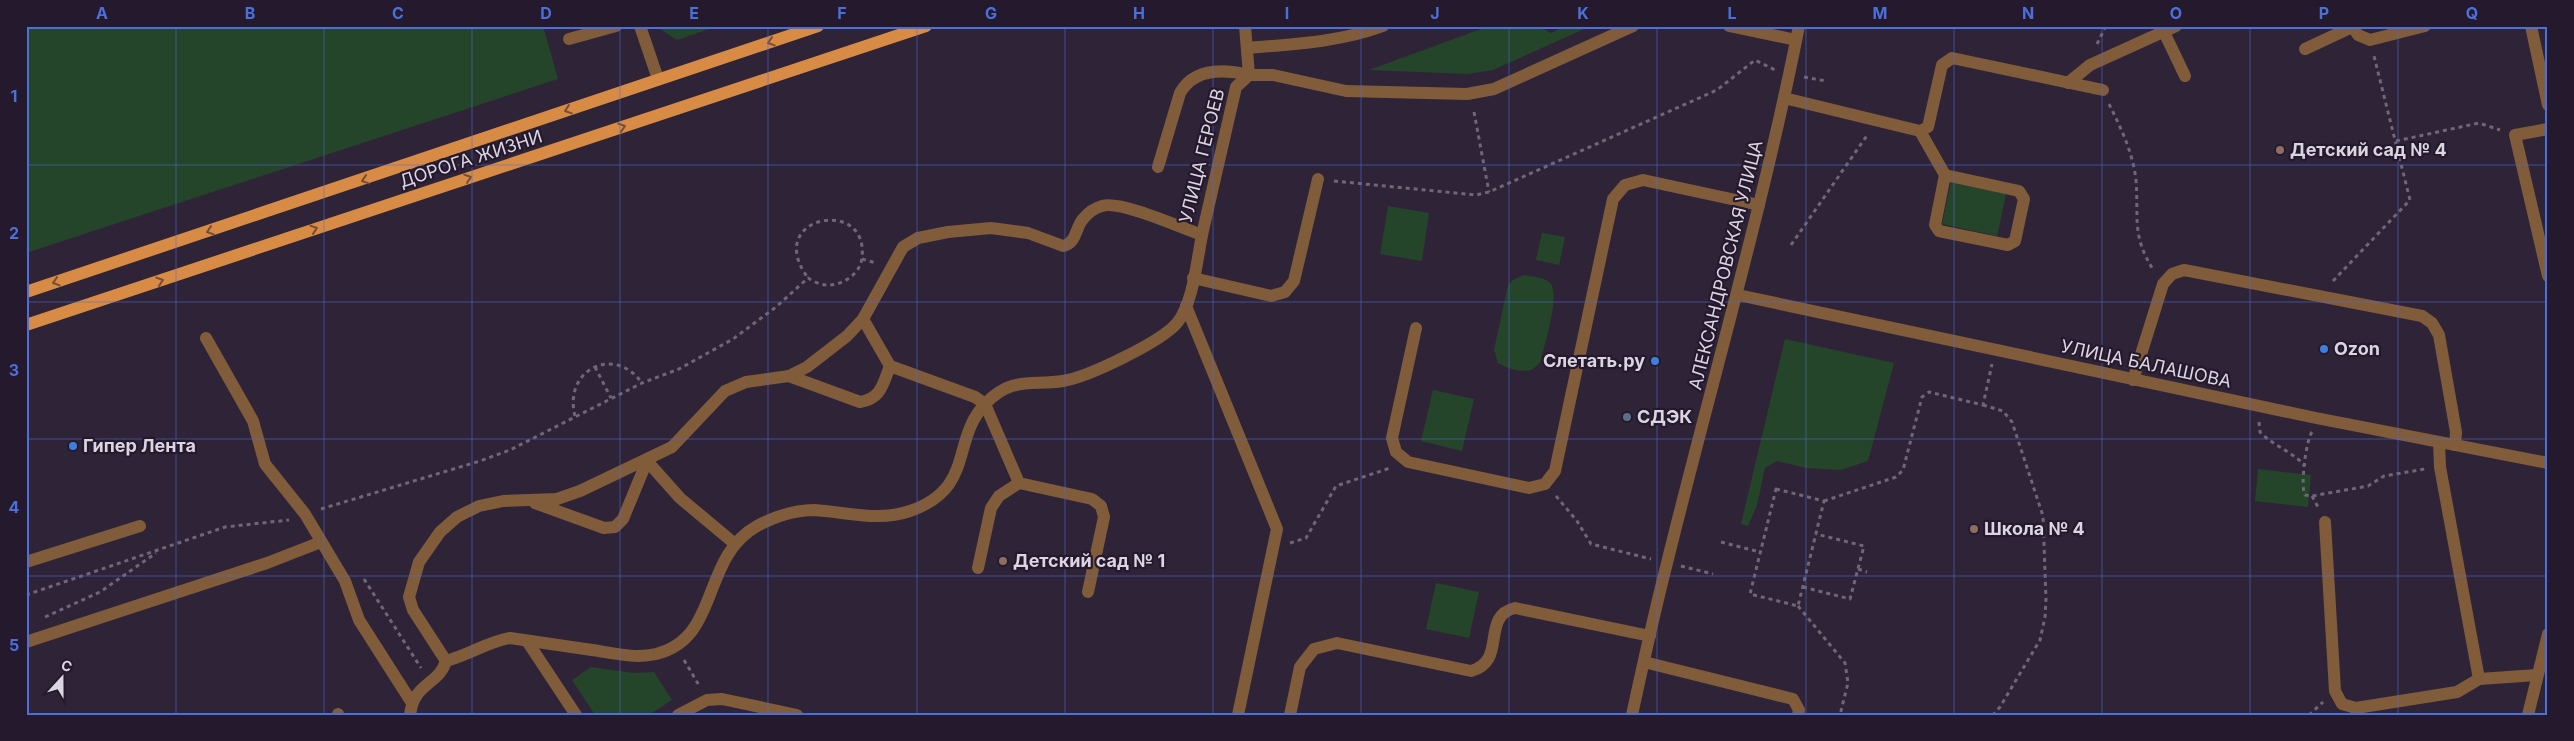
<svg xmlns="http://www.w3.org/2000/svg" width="2574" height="741" viewBox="0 0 2574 741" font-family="Inter,sans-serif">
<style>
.green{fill:#244529}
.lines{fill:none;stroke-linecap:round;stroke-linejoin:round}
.path{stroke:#6f6676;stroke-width:3;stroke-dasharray:4 4;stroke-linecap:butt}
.minor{stroke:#815c3b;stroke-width:12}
.major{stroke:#d88b44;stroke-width:12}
.oneway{stroke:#764d37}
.grid{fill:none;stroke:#4c70da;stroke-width:1;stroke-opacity:0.55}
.education-dot{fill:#8d6e63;stroke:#251a2d;stroke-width:2}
.shop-dot{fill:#3f7fe0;stroke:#251a2d;stroke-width:2}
.service-dot{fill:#5c6f8a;stroke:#251a2d;stroke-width:2}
.labels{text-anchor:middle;stroke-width:4.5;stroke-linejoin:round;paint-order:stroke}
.poi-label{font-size:18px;font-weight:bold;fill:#dbd4e1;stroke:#251a2d;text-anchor:start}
.street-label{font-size:18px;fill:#dbd4e1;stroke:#251a2d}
.neatline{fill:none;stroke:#4c70da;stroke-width:2}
.grid-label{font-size:16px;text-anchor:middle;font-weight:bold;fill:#4c70da}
</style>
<rect width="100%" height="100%" fill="#2f2437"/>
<!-- green -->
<g class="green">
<path d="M26 26H543L558 79 26 253Z"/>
<path d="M655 26H718L677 40Z"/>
<path d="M1489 26H1538L1551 33 1566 26H1591L1493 70 1468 74 1369 70Z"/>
<path d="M1951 182 2006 194 1997 236 1942 224Z"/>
<path d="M1388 206 1429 213 1422 261 1380 254Z"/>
<path d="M1542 233 1565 237 1559 265 1536 260Z"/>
<path d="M1524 275C1532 277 1545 277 1550 283 1561 294 1544 345 1541 360 1533 377 1512 371 1498 363L1494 350 1508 285 1513 280Z"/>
<path d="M1785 339 1894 363 1868 461 1841 470 1806 468 1777 461 1765 468 1757 505 1748 526 1741 524Z"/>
<path d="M1433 390 1474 399 1462 451 1421 441Z"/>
<path d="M2258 469 2311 475 2308 507 2255 501Z"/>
<path d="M1436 583 1479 592 1469 638 1426 629Z"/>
<path d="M591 667 633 673 654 672 672 700 649 715H595L572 680Z"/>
</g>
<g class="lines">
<!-- path -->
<g class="path">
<path d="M2097 44 2106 26"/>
<path d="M1804 77 1826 81"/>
<path d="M2109 104C2121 128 2133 153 2136 180 2139 219 2131 235 2154 271"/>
<path d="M1474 112 1489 192"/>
<path d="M2396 141 2479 123 2500 130"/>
<path d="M1334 181 1476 195 1489 192 1717 90 1755 60 1775 70"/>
<path d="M1791 245 1868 134"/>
<path d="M862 259 876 263"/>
<path d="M2333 281 2410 200 2374 56"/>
<path d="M595 367 611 398"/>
<path d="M1983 405 2003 411 2012 422 2043 516 2046 599 2045 617 2040 640 2000 707 1993 715"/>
<path d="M575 416C563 370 614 344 642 383"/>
<path d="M2259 422 2260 432C2273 446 2292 451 2305 466"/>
<path d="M2312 432C2306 440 2300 487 2305 495L2312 496 2368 486 2384 476 2425 469"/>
<path d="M1776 489 1824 501 1798 606 1750 594Z"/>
<path d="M1556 496 1577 521 1591 544 1651 559"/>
<path d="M2312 496 2319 509"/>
<path d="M1824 501 1896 477 1903 470 1922 397 1929 392 1983 405 1992 364"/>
<path d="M321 509 480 461 510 450 642 383 679 369 733 339 776 307 808 278C813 281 820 285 826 285 842 286 861 274 862 257 869 196 762 216 808 278"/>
<path d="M1721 542 1760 552"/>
<path d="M1290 543 1306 538 1336 486 1390 468"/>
<path d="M1681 566 1713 574"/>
<path d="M1858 569 1867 572"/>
<path d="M364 579 421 668"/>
<path d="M1803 587 1850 599 1864 546 1816 534"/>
<path d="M26 595 225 527 289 520"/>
<path d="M1798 606 1845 663 1848 683 1840 715"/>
<path d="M45 617 100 592 156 553"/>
<path d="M684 660 700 687"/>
<path d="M2309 715 2323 702"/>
</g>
<!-- minor -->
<g class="minor">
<path d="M640 26 658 79"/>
<path d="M1729 26 1796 40"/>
<path d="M2352 26 2358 35 2370 40 2425 26"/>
<path d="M2531 26 2548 105"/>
<path d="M2164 32 2185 76"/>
<path d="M569 39 616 26"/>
<path d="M1248 48C1294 44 1340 42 1383 26"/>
<path d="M2305 49 2352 27"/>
<path d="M2068 83 2090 65 2176 26"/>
<path d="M1784 98 1920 131 1928 127 1942 65 1952 58 2103 90"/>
<path d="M2548 129 2515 135 2548 276"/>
<path d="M1920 131 1945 175 1935 225 1939 231 2008 245 2015 241 2024 199 2019 191 1945 175"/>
<path d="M1158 167 1180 93C1194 68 1224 69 1249 75L1245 26"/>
<path d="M1193 278 1271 296 1285 292 1294 281 1318 179"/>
<path d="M1738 295 2316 418 2548 463"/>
<path d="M1186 306 1277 529 1238 715"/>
<path d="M1416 328 1392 438 1396 452 1408 462 1529 488 1545 484 1555 471 1613 199 1625 185 1643 180 1759 205"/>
<path d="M206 338 253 421 265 464 305 514 345 581 359 620 412 703"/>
<path d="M890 366 975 397 985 404 1019 483"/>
<path d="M789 376 860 402C881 399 883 384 890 366L863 319"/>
<path d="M2133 380 2163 284 2172 274 2184 270 2422 316 2432 323 2439 335 2456 432 2455 445"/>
<path d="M2439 442 2440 467 2479 679"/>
<path d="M535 503 604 528 615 527 623 519 647 461 680 498 735 544"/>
<path d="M2325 522 2335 691 2342 704 2356 708"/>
<path d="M26 562 140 526"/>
<path d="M978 568 991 508 999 496 1019 483 1092 499 1101 506 1104 517 1088 592"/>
<path d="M527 641 576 715"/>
<path d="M26 642 267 563 321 542"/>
<path d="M446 661C469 655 487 642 510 638 538 642 565 646 592 650 613 653 635 659 656 654 721 638 700 558 757 526 774 517 795 510 814 510 847 512 878 522 910 511 976 488 950 440 986 403 1013 376 1031 386 1063 381 1088 377 1161 342 1177 323 1193 304 1197 260 1202 235"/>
<path d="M1644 662 1793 699 1799 710 1798 715"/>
<path d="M338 714V715"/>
<path d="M410 715C414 682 439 685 446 661L413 610 409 597 419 562 440 532 457 517 479 506 503 501 557 499 580 491 672 447 725 391 746 382 789 376 807 367 847 336 863 319 903 247 918 238 948 232 991 228 1028 233 1063 246C1077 243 1075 228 1083 219 1088 213 1094 208 1102 206 1120 200 1182 228 1202 235L1236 87 1249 75H1273L1346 91 1467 94 1494 89 1633 26"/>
<path d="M678 715 707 700 722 699 797 715"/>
<path d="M1290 715 1300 667 1314 649 1337 643 1471 671C1508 661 1480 616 1515 608L1650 636"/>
<path d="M1632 715C1643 664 1654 614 1667 563 1711 384 1763 208 1799 26"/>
<path d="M2357 715 2356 708 2457 692 2479 679 2537 675"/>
<path d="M2528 715 2548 634"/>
</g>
<!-- major -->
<g class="major">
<path d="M26 292 818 26"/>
<path d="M26 325 926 26"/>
</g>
</g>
<!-- one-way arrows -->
<defs><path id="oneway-chevron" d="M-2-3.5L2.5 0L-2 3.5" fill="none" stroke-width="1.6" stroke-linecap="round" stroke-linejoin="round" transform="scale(1.25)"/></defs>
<g class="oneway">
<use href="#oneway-chevron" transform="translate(771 42) rotate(162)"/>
<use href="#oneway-chevron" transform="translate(568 110) rotate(161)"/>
<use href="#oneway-chevron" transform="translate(622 127) rotate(-18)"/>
<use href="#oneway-chevron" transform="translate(468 178) rotate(-18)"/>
<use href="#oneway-chevron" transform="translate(365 180) rotate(162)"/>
<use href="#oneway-chevron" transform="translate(314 229) rotate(-18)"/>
<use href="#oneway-chevron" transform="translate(210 231) rotate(162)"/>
<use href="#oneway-chevron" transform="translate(160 281) rotate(-18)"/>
<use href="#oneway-chevron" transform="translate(56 282) rotate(162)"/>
</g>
<!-- grid -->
<path class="grid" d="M176 26V715M324 26V715M472 26V715M620 26V715M768 26V715M917 26V715M1065 26V715M1213 26V715M1361 26V715M1509 26V715M1657 26V715M1806 26V715M1954 26V715M2102 26V715M2250 26V715M2398 26V715M26 165H2548M26 302H2548M26 439H2548M26 576H2548"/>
<!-- markers -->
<g class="education-dot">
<circle cx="2280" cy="150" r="5"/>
<circle cx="1974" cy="529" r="5"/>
<circle cx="1003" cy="561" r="5"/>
</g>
<g class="shop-dot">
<circle cx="2324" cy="349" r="5"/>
<circle cx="1655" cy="361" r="5"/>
<circle cx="73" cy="446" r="5"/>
</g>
<circle class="service-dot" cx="1627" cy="417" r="5"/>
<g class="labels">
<!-- poi labels -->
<g class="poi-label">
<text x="2290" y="156">Детский сад № 4</text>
<text x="2334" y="355">Ozon</text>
<text x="1645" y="367" text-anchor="end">Слетать.ру</text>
<text x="1637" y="423">СДЭК</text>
<text x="83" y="452">Гипер Лента</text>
<text x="1984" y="535">Школа № 4</text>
<text x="1013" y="567">Детский сад № 1</text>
</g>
<!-- street labels -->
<g class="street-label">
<text transform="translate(1202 156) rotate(-76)" y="6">УЛИЦА ГЕРОЕВ</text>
<text transform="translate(471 159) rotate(-18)" y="6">ДОРОГА ЖИЗНИ</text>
<text transform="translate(1726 265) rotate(-76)" y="6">АЛЕКСАНДРОВСКАЯ УЛИЦА</text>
<text transform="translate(2146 364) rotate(12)" y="6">УЛИЦА БАЛАШОВА</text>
</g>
</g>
<!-- border -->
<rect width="2574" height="741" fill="none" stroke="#251a2d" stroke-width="55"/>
<!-- north arrow -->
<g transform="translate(62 678) rotate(21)" stroke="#251a2d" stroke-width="4" paint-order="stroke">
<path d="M0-4L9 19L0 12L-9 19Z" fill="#dbd4e1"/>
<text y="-8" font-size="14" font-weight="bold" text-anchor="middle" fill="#dbd4e1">С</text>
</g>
<rect x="28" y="28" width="2518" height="686" class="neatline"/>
<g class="grid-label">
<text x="102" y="19">A</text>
<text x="250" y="19">B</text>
<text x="398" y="19">C</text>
<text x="546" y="19">D</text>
<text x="694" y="19">E</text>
<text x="842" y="19">F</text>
<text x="991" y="19">G</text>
<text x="1139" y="19">H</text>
<text x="1287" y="19">I</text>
<text x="1435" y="19">J</text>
<text x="1583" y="19">K</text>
<text x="1732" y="19">L</text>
<text x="1880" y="19">M</text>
<text x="2028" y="19">N</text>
<text x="2176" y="19">O</text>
<text x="2324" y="19">P</text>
<text x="2472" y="19">Q</text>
<text x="14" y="102">1</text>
<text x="14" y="239">2</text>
<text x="14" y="376">3</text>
<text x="14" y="513">4</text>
<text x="14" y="651">5</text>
</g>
</svg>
